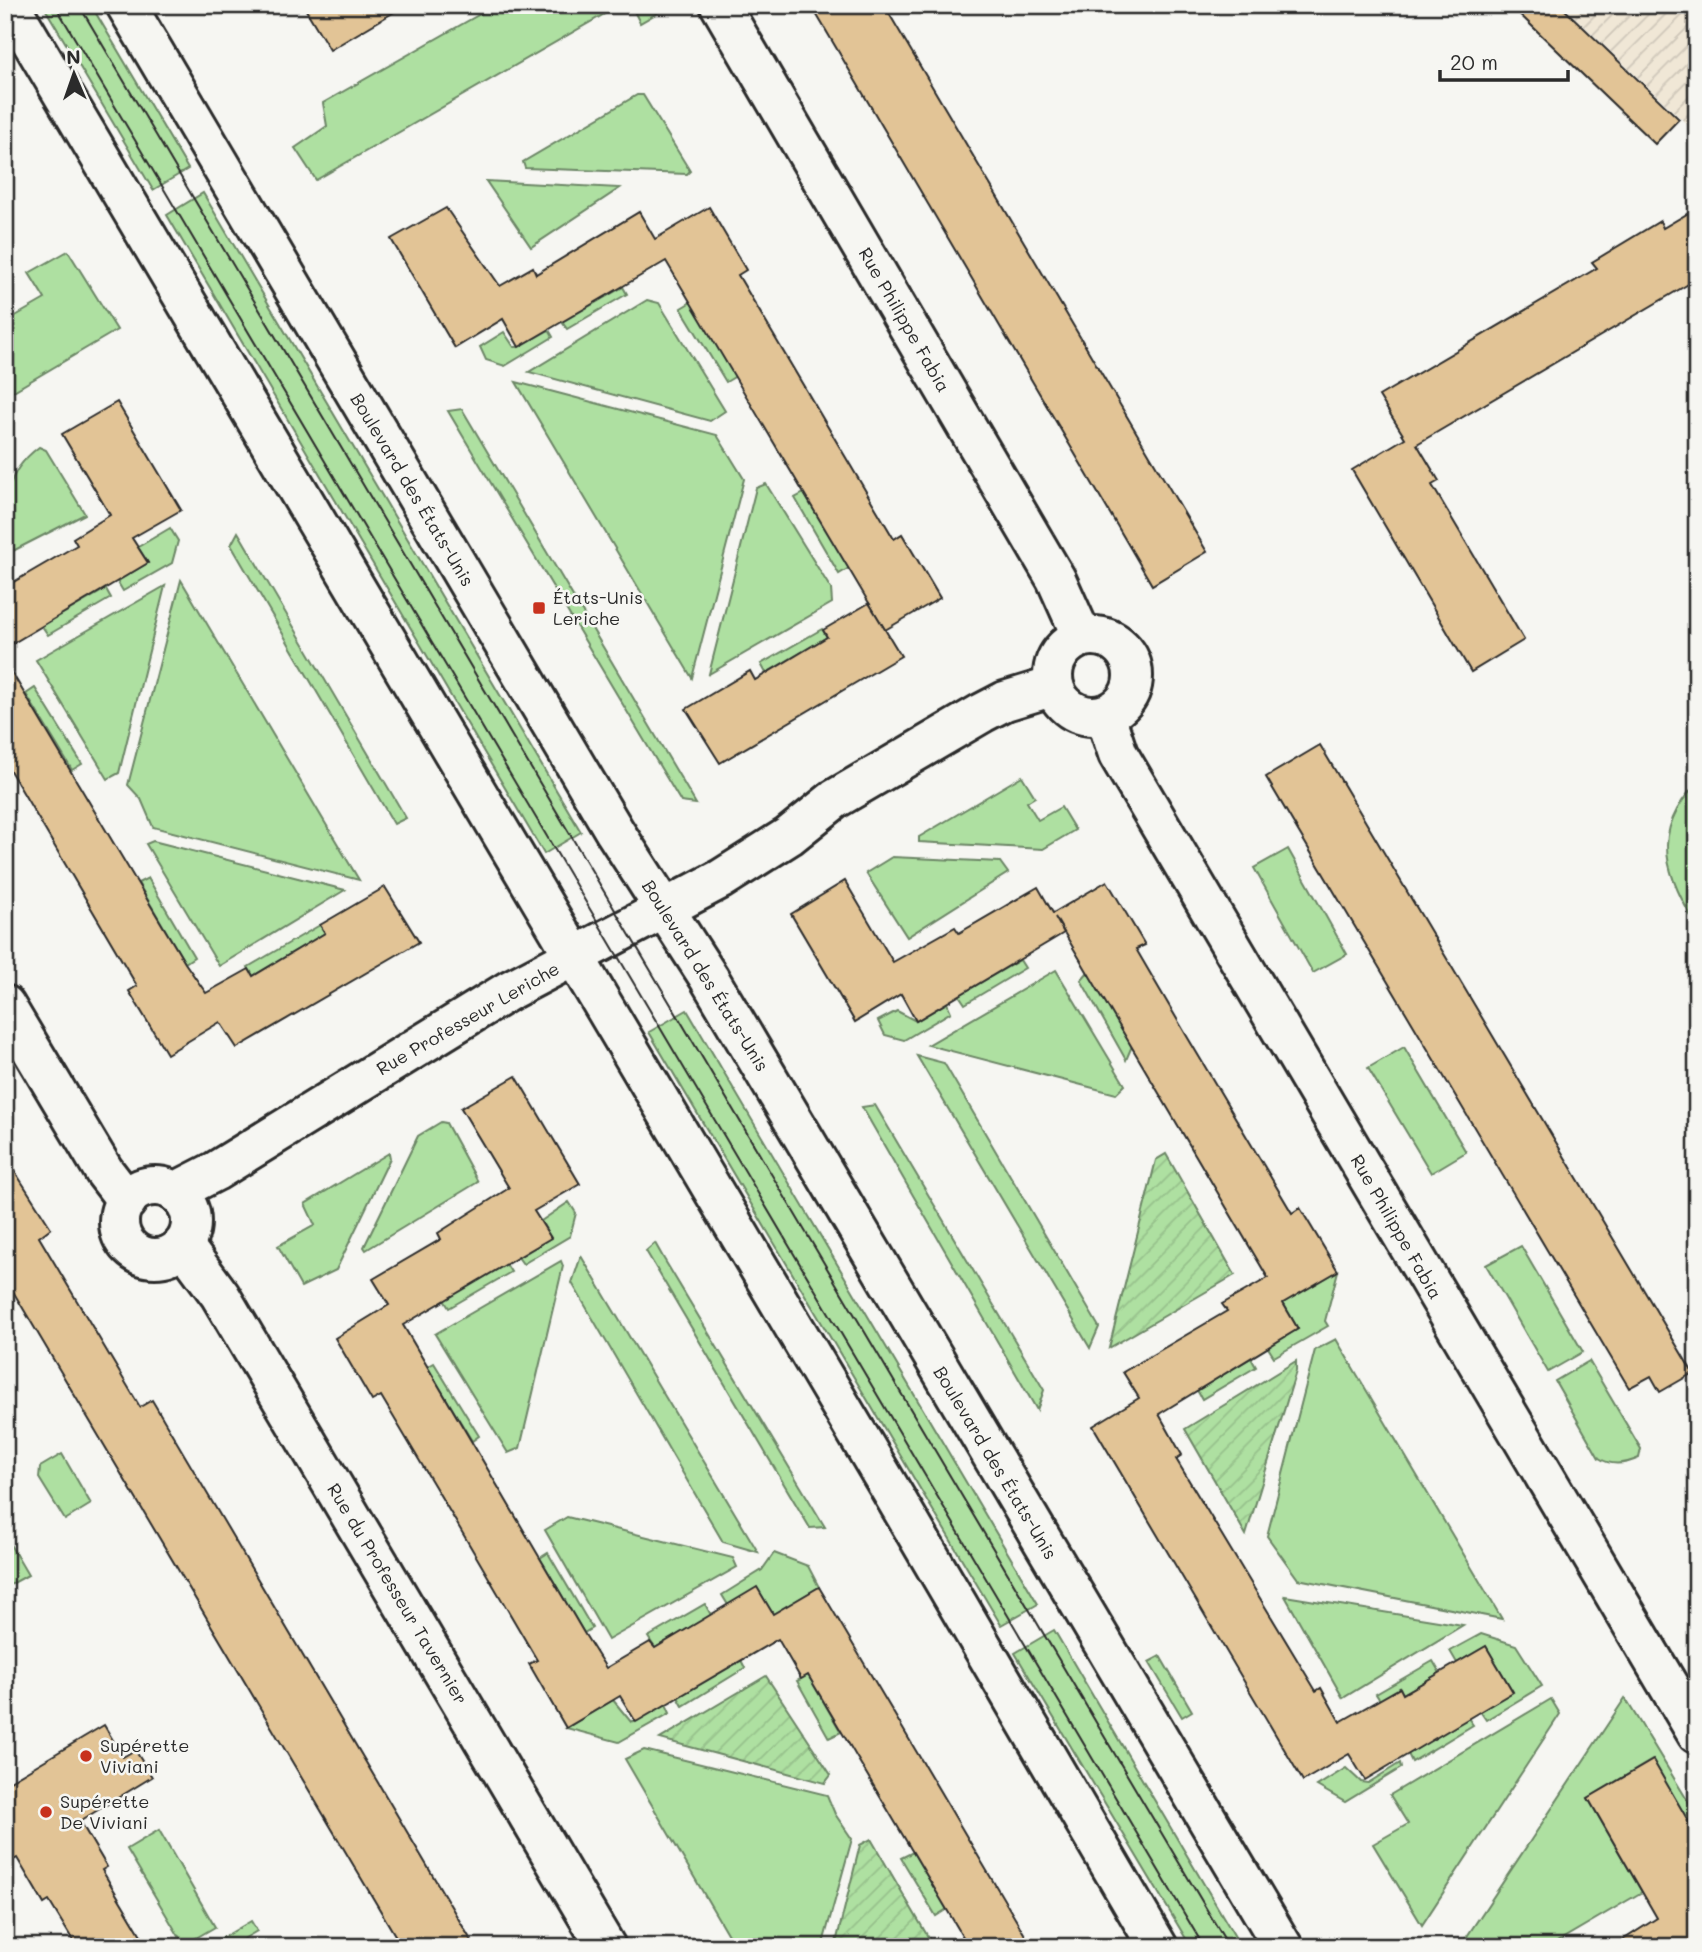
<svg xmlns="http://www.w3.org/2000/svg" width="1702" height="1952" viewBox="0 0 1702 1952" font-family="Mali,sans-serif">
<style>
.industrial{fill:url(#industrial-furrows)}
.grass{fill:#aee0a1;stroke:#6c8666;stroke-width:2}
.garden{fill:url(#garden-furrows);stroke:#6c8666;stroke-width:2}
.building{fill:#e2c496;stroke:#2b2b2b;stroke-width:2}
.lines{fill:none;stroke-linecap:round;stroke-linejoin:round}
.minor-casing{stroke:#2b2b2b;stroke-width:44}
.major-casing{stroke:#2b2b2b;stroke-width:44}
.minor{stroke:#f6f6f2;stroke-width:38}
.major{stroke:#f6f6f2;stroke-width:38}
.tram{stroke:#2b2b2b;stroke-width:2}
.poi-dot{fill:#c8321e;stroke:#f6f6f2;stroke-width:2.5}
.labels{text-anchor:middle;stroke-width:5;stroke-linejoin:round;paint-order:stroke}
.street-label{font-size:18px;fill:#2b2b2b;stroke:#f6f6f2}
.poi-label{font-size:18px;fill:#2b2b2b;stroke:#f6f6f2;text-anchor:start}
</style>
<defs>
<pattern id="industrial-furrows" width="10" height="10" patternUnits="userSpaceOnUse" patternTransform="scale(1.75)"><rect width="10" height="10" fill="#f0e7d6"/><path d="M-1 1l2-2M0 10L10 0M9 11l2-2" fill="none" stroke="#cec6b8"/></pattern>
<pattern id="garden-furrows" width="10" height="10" patternUnits="userSpaceOnUse" patternTransform="scale(1.75)"><rect width="10" height="10" fill="#aee0a1"/><path d="M-1 1l2-2M0 10L10 0M9 11l2-2" fill="none" stroke="#96c08b"/></pattern>
</defs>
<rect width="100%" height="100%" fill="#f6f6f2"/>
<filter id="ink" filterUnits="userSpaceOnUse"><feTurbulence type="fractalNoise" baseFrequency=".0143" numOctaves="2"/><feDisplacementMap in="SourceGraphic" scale="14" xChannelSelector="R" yChannelSelector="G"/><feConvolveMatrix kernelMatrix="1 2 1 2 8 2 1 2 1" color-interpolation-filters="sRGB"/></filter>
<g filter="url(#ink)">
<!-- industrial -->
<path class="industrial" d="M1562 5H1697V128L1693 130Z"/>
<!-- grass -->
<g class="grass">
<path d="M43 5H91L188 169 153 190Z"/>
<path d="M496 5H620L316 180 295 148 327 126 323 103Z"/>
<path d="M631 5H671L640 23Z"/>
<path d="M637 95H643L690 171 687 174 525 168 523 162Z"/>
<path d="M486 181 620 188 531 247Z"/>
<path d="M203 193 581 832 544 854 167 215Z"/>
<path d="M68 251 117 330 5 396V322L45 299 29 273Z"/>
<path d="M623 287 627 294 567 329 562 322Z"/>
<path d="M647 300 659 303 725 411 710 421 529 372Z"/>
<path d="M691 302 736 376 726 382 681 308Z"/>
<path d="M549 330 553 337 505 366 486 360 480 347 504 332 514 347H519Z"/>
<path d="M516 382 717 435 744 479 692 678Z"/>
<path d="M462 409 696 804 681 802 448 411Z"/>
<path d="M39 447 46 450 85 514 5 555C5 509 0 476 39 447Z"/>
<path d="M766 484 831 589 832 603 709 674 756 488Z"/>
<path d="M804 493 849 568 839 574 795 498Z"/>
<path d="M170 528 178 541 172 563 123 591 117 581 148 563 138 547Z"/>
<path d="M238 532 406 818 394 824 231 545Z"/>
<path d="M181 580 359 880 153 827 141 799 128 785Z"/>
<path d="M165 586 119 773 108 779 36 660Z"/>
<path d="M106 589 111 598 48 635 42 626Z"/>
<path d="M822 629 827 637 766 673 761 664Z"/>
<path d="M35 688 82 764 72 770 26 694Z"/>
<path d="M1022 776 1035 797 1027 802 1038 820 1061 807 1075 830 1043 849 919 842V837Z"/>
<path d="M1697 783V927C1667 875 1648 834 1697 783Z"/>
<path d="M153 841 345 890 219 966 146 844Z"/>
<path d="M1288 849 1347 954 1313 973 1254 868Z"/>
<path d="M892 857 1000 862 1008 873 907 937 866 873Z"/>
<path d="M148 878 194 957 185 963 138 883Z"/>
<path d="M320 925 325 933 253 976 248 967Z"/>
<path d="M1020 960 1025 968 965 1004 959 995Z"/>
<path d="M1056 970 1125 1085 1116 1094 928 1045Z"/>
<path d="M1088 972 1132 1046 1126 1060 1081 980Z"/>
<path d="M947 1003 951 1012 904 1040 885 1035 878 1021 897 1011 916 1021Z"/>
<path d="M687 1010 1038 1604 1001 1625 649 1032Z"/>
<path d="M1404 1047 1466 1152 1431 1173 1368 1068Z"/>
<path d="M917 1056 944 1063 1099 1327 1090 1348Z"/>
<path d="M875 1105 1044 1390 1037 1410 862 1107Z"/>
<path d="M441 1122 446 1123 478 1182 366 1250 364 1247 418 1136Z"/>
<path d="M389 1153 390 1158 336 1270 301 1287 278 1246 315 1225 305 1204Z"/>
<path d="M569 1202 576 1213 570 1236 523 1264 518 1257 550 1237 541 1221Z"/>
<path d="M655 1243 664 1259 825 1527 810 1528 646 1251Z"/>
<path d="M1521 1246 1583 1352 1548 1372 1486 1265Z"/>
<path d="M581 1256 758 1552 723 1542 572 1283Z"/>
<path d="M561 1261 563 1266 520 1448 508 1453 435 1334Z"/>
<path d="M506 1264 511 1272 449 1308 444 1300Z"/>
<path d="M1338 1271 1325 1321 1328 1326 1274 1357 1267 1346 1298 1329 1283 1303Z"/>
<path d="M1336 1339 1502 1619 1298 1579 1267 1536 1315 1350Z"/>
<path d="M1251 1358 1256 1367 1202 1399 1197 1390Z"/>
<path d="M1589 1361 1641 1449 1639 1458C1626 1464 1612 1467 1599 1458L1555 1381Z"/>
<path d="M434 1363 479 1436 472 1441 427 1367Z"/>
<path d="M62 1454 91 1504 65 1520 39 1478 40 1467Z"/>
<path d="M567 1517 733 1558 737 1567 608 1640 545 1530Z"/>
<path d="M5 1536 28 1575 8 1586 5 1582Z"/>
<path d="M548 1553 592 1628 584 1633 540 1558Z"/>
<path d="M774 1553 808 1566 819 1587 773 1614 757 1588 728 1605 722 1595 762 1570Z"/>
<path d="M1285 1596 1463 1625 1343 1698Z"/>
<path d="M705 1604 711 1615 655 1648 648 1637Z"/>
<path d="M1054 1630 1241 1947H1191L1015 1653Z"/>
<path d="M1481 1634 1516 1645 1542 1686 1486 1720 1480 1711 1513 1692 1486 1646 1457 1663 1450 1651Z"/>
<path d="M1160 1656 1192 1711 1182 1717 1149 1662Z"/>
<path d="M741 1660 745 1668 683 1706 678 1697Z"/>
<path d="M1433 1661 1440 1673 1383 1705 1376 1694Z"/>
<path d="M808 1675 841 1732 829 1738 797 1681Z"/>
<path d="M1625 1698 1697 1816V1836L1652 1760 1588 1798 1642 1892 1548 1947H1460Z"/>
<path d="M1551 1699 1560 1714 1422 1925 1373 1844 1408 1824 1390 1795Z"/>
<path d="M613 1700 631 1722 666 1704 670 1713 619 1742 566 1728Z"/>
<path d="M1468 1718 1473 1725 1412 1762 1408 1754Z"/>
<path d="M644 1750 827 1795 835 1814 852 1839 822 1947H735L625 1759Z"/>
<path d="M1400 1763 1401 1768 1345 1802 1317 1786 1346 1768 1361 1782 1368 1783Z"/>
<path d="M159 1830 215 1927 184 1945 127 1849Z"/>
<path d="M913 1852 947 1909 936 1916 901 1858Z"/>
<path d="M251 1921 257 1931 230 1947H207Z"/>
</g>
<!-- garden -->
<g class="garden">
<path d="M1166 1154 1235 1275 1109 1348 1156 1160Z"/>
<path d="M1296 1361V1371L1246 1535 1185 1429Z"/>
<path d="M766 1676 831 1775 825 1783 660 1739Z"/>
<path d="M871 1839 931 1942 923 1947H835L860 1845Z"/>
</g>
<!-- building -->
<g class="building">
<path d="M303 5H406L330 50Z"/>
<path d="M811 5H884L1207 552 1152 585Z"/>
<path d="M1510 5H1560L1679 119 1655 144Z"/>
<path d="M709 207 746 270 738 275 894 539 902 534 940 598 885 630 666 261 519 347 503 319 455 348 391 239 446 208 500 286 533 267 536 274 639 212 655 239Z"/>
<path d="M1697 208V279L1417 444 1439 481 1432 485 1524 640 1471 672 1352 470 1405 438 1379 396 1597 268 1592 262 1660 221 1663 228Z"/>
<path d="M117 402 181 510 132 538 148 563 5 648V587L77 545 73 538 110 515 62 434Z"/>
<path d="M869 603 901 656 720 763 686 709 750 671 755 680 827 637 823 630Z"/>
<path d="M5 661 185 963 206 993 249 969 253 976 325 933 320 925 385 887 419 942 237 1048 220 1022 167 1054 129 991 137 986 5 762Z"/>
<path d="M1320 745 1693 1373 1660 1392 1651 1376 1629 1388 1266 777Z"/>
<path d="M845 881 893 962 955 927 959 933 1038 887 1053 913 1107 881 1145 945 1136 949 1188 1038 1292 1213 1300 1208 1338 1271 1283 1303 1298 1329 1159 1414 1182 1455 1176 1459 1316 1691 1321 1688 1340 1722 1400 1688 1403 1694 1486 1646 1513 1692 1365 1780 1349 1754 1303 1781 1093 1426 1139 1398 1123 1372 1227 1311 1222 1304 1268 1278 1055 917 1064 933 916 1021 901 994 855 1022 791 914Z"/>
<path d="M516 1076 580 1184 534 1211 551 1238 403 1325 584 1633 606 1668 650 1642 655 1648 757 1587 773 1614 819 1587 1032 1947H969L808 1675 801 1679 778 1639 636 1722 620 1696 566 1728 529 1664 537 1660 459 1527 381 1396 372 1401 335 1338 389 1305 373 1279 441 1239 438 1233 509 1188 461 1108Z"/>
<path d="M5 1156 51 1228 39 1237 140 1407 152 1400 475 1947H402L5 1278Z"/>
<path d="M104 1725 123 1757 135 1750 152 1777 80 1821 107 1867 102 1870 148 1947H77L49 1901 44 1904 17 1858 5 1865V1784Z"/>
<path d="M1653 1760 1697 1836V1947H1612L1657 1918 1588 1798Z"/>
</g>
<g class="lines">
<defs>
<g id="minor">
<path d="M720 5 1056 579 1082 637"/>
<circle cx="1093" cy="676" r="40"/>
<path d="M1105 715 1118 754 1697 1734"/>
<path d="M5 1005 104 1171 127 1201"/>
<circle cx="155" cy="1222" r="36"/>
<path d="M175 1192 216 1171 510 990 721 879 789 836 835 799 982 713 1005 701 1054 686"/>
<path d="M183 1245 220 1295 606 1947"/>
</g>
<g id="major">
<path d="M10 5 886 1482 1158 1947"/>
<path d="M126 5 615 832 709 978 1283 1947"/>
</g>
</defs>
<!-- minor casing -->
<use href="#minor" class="minor-casing"/>
<!-- major casing -->
<use href="#major" class="major-casing"/>
<!-- minor -->
<use href="#minor" class="minor"/>
<!-- major -->
<use href="#major" class="major"/>
<!-- tram -->
<g class="tram">
<path d="M55 5 1204 1947"/>
<path d="M79 5 1229 1947"/>
</g>
</g>
</g>
<!-- markers -->
<g class="poi-dot">
<rect x="532" y="601" width="14" height="14" rx="3.5"/>
<circle cx="86" cy="1756" r="7"/>
<circle cx="46" cy="1812" r="7"/>
</g>
<g class="labels">
<!-- street labels -->
<g class="street-label">
<text transform="translate(904 320) rotate(60)" y="6">Rue Philippe Fabia</text>
<text transform="translate(412 490) rotate(59)" y="6">Boulevard des États-Unis</text>
<text transform="translate(705 976) rotate(58)" y="6">Boulevard des États-Unis</text>
<text transform="translate(468 1019) rotate(-30)" y="6">Rue Professeur Leriche</text>
<text transform="translate(1396 1227) rotate(60)" y="6">Rue Philippe Fabia</text>
<text transform="translate(995 1463) rotate(59)" y="6">Boulevard des États-Unis</text>
<text transform="translate(397 1594) rotate(59)" y="6">Rue du Professeur Tavernier</text>
</g>
<!-- poi labels -->
<g class="poi-label">
<text x="553" y="604">États-Unis<tspan x="553" dy="21">Leriche</tspan></text>
<text x="100" y="1752">Supérette<tspan x="100" dy="21">Viviani</tspan></text>
<text x="60" y="1808">Supérette<tspan x="60" dy="21">De Viviani</tspan></text>
</g>
</g>
<!-- margin -->
<rect width="1702" height="1952" fill="none" stroke="#f6f6f2" stroke-width="28"/>
<rect x="14" y="14" width="1674" height="1924" fill="none" stroke="#2b2b2b" stroke-width="2.5" filter="url(#ink)"/>
<!-- north arrow -->
<g transform="translate(74 74) rotate(358)" stroke="#f6f6f2" stroke-width="5" paint-order="stroke">
<path d="M0-5L12 26L0 18L-12 26Z" fill="#2b2b2b"/>
<text y="-10" font-size="19" font-weight="bold" text-anchor="middle" fill="#2b2b2b">N</text>
</g>
<!-- scale -->
<path d="M1440 70v10h128v-10" fill="none" stroke="#2b2b2b" stroke-width="3.5"/>
<text x="1450" y="70" font-size="21" fill="#2b2b2b" stroke="#f6f6f2" stroke-width="5" paint-order="stroke">20 m</text>
</svg>
